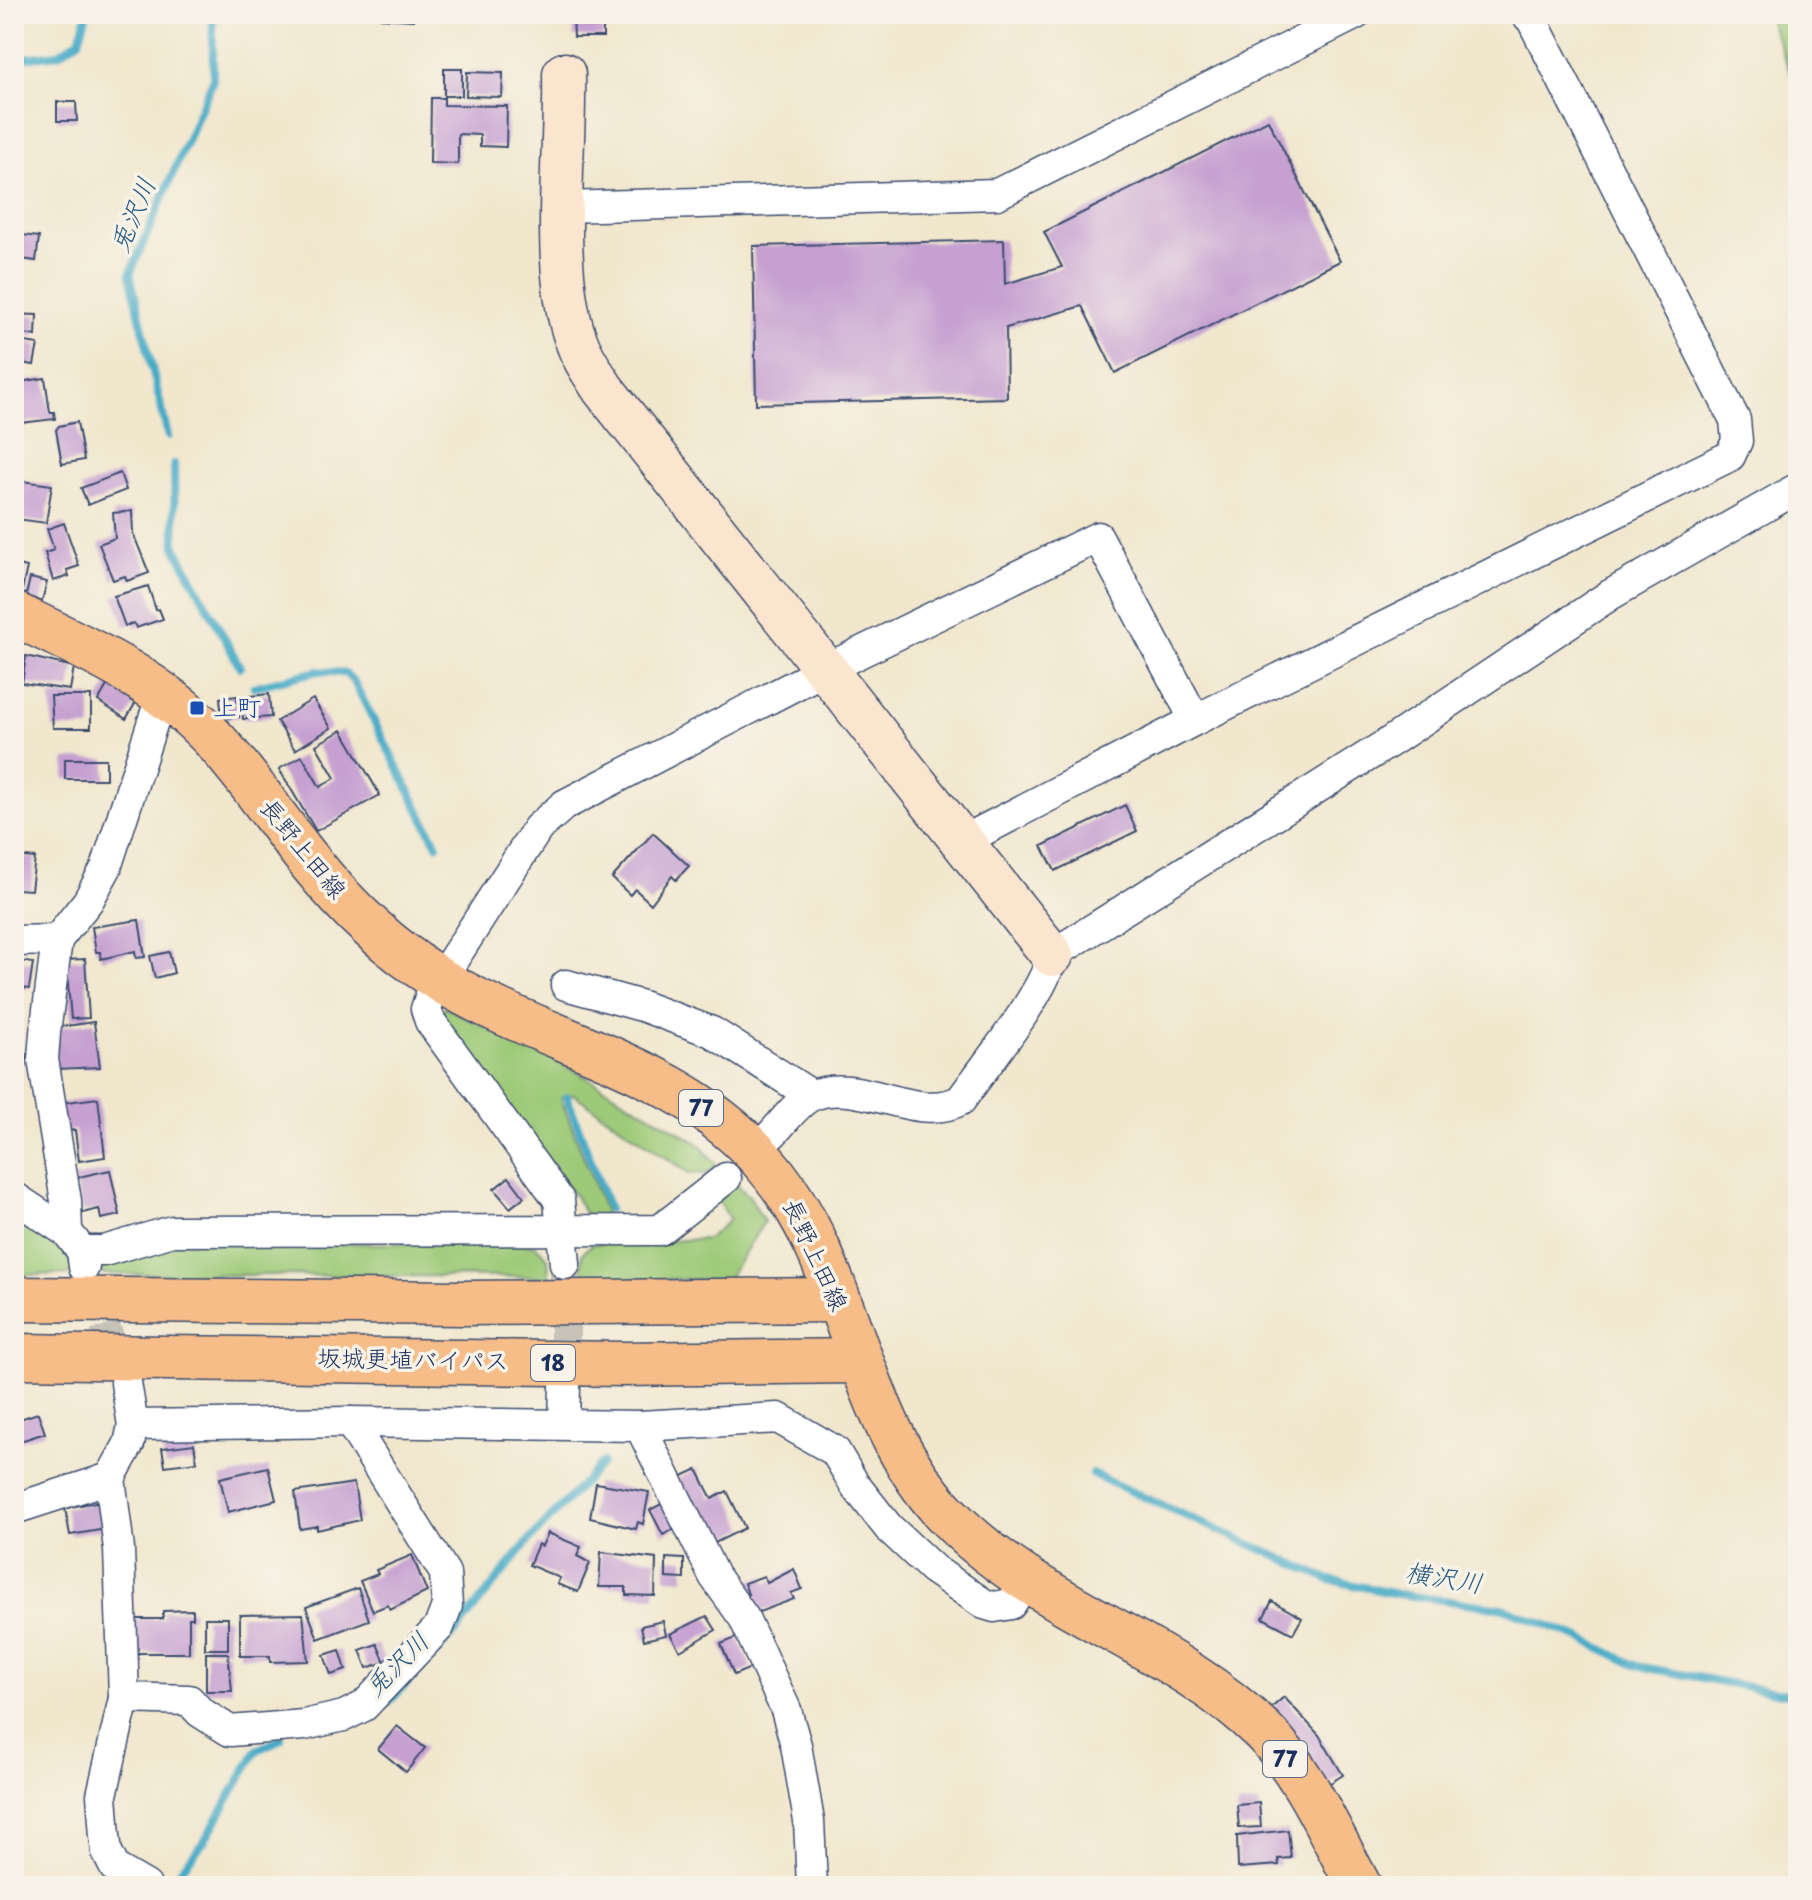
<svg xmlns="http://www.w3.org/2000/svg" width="1812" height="1900" viewBox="0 0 1812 1900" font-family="'Playpen Sans','Klee One',sans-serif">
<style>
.green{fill:#9eca78;stroke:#5c7c6b;stroke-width:2}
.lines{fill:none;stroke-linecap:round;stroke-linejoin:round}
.stream{stroke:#47abc7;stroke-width:8}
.building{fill:#c6a0d1}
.street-tunnel{stroke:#c6c2b7;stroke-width:30;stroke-dasharray:30 15;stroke-linecap:butt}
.street-casing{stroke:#3b4b6f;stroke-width:33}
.secondary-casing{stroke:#3b4b6f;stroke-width:45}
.primary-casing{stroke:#3b4b6f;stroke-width:47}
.highway-casing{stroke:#3b4b6f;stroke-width:47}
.street{stroke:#fff;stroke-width:30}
.secondary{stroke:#fce5cf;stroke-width:42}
.primary{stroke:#f7bd88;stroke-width:44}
.highway{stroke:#f7bd88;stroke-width:44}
.transit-dot{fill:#1a4fb4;stroke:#f7f3e8;stroke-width:3}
.labels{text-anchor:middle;stroke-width:7;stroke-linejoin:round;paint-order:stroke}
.shield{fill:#f7f3e8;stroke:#5d6a87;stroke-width:2}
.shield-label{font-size:22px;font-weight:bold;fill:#1b2f5e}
.transit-label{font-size:24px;fill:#164399;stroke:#f7f3e8;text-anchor:start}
.street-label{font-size:24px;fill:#1b2f5e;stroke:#f7f3e8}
.water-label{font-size:26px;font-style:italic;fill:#2a5a83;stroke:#f7f3e8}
</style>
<rect width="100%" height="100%" fill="#f7f3e8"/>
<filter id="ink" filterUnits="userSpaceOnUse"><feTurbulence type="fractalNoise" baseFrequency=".0125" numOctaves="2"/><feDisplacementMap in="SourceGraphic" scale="16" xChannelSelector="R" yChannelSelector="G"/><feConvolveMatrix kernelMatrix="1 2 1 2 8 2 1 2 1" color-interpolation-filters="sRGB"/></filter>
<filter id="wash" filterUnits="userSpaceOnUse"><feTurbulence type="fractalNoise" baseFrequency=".006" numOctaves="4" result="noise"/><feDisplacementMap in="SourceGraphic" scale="32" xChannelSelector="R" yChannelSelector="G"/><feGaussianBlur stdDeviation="1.8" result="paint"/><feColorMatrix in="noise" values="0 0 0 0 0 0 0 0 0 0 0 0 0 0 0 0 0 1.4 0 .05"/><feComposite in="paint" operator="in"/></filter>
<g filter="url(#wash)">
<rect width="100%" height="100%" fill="#f1e7cd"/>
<!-- green -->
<g class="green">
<path d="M1767 14H1798V92Z"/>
<path d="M445 1007 572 1069 698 1143 717 1165 706 1174 689 1173 573 1094 561 1098 604 1210 605 1218H587L575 1196 489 1083 441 1011Z"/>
<path d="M736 1184 750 1197 764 1222 727 1280 580 1278 582 1254 592 1244 707 1239 730 1220 718 1200Z"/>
<path d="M14 1220 66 1253 77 1274 14 1275Z"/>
<path d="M172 1242 535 1245 548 1258 549 1277 102 1274 99 1266Z"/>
</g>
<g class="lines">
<!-- stream -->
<g class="stream">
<path d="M14 59 59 54 79 40 87 14"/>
<path d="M168 436 130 274 213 80V14"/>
<path d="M174 464 175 547 240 667"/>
<path d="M254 687 317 671 345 673 354 682 437 845"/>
<path d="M567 1097 609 1209"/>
<path d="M1092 1474 1330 1580 1397 1594 1503 1608 1580 1638 1637 1666 1798 1696"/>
<path d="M389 1702 454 1634 526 1544 602 1463"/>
<path d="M172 1886 174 1878 203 1843 257 1750 281 1739"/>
</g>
</g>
<g id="blocks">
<!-- building -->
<g class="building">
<path d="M380 14H413V20L380 18Z"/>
<path d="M573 14H603V37H574Z"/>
<rect x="444" y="69" width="18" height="27"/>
<path d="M467 72 503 73 502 97 466 96Z"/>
<path d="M431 98H444V105L507 106 506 147 480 146V135L458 134V164L430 163Z"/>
<path d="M57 102H76L77 121H57Z"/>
<path d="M1268 120 1340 261 1115 373 1082 306 1006 328 1007 398 756 404 753 246 1004 240 1005 284 1062 267 1044 232Z"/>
<path d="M14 234 39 237 36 261 14 258Z"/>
<path d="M14 314 37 315 36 336 14 332Z"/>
<path d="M19 341 38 344 34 365 15 362Z"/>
<path d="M45 378 50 412H54L55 419 21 423V427L14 428V383Z"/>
<path d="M77 422 84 460 62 464 56 430 59 426Z"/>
<path d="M120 473 126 490 88 505 81 488Z"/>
<path d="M14 480 52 485 46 523 17 519 14 530Z"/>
<path d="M132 511 133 533 149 573 127 581 125 576 113 580 99 544 115 538 113 513Z"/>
<path d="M64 523 79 566 67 570 69 576 53 581 45 553 54 550 47 529Z"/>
<path d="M14 564 27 567 22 590 14 588Z"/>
<path d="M30 578 47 582 41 604 25 600Z"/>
<path d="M148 586 156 610 159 609 163 619 136 628 134 623 125 626 114 596Z"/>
<path d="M26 656 74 667 70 690 22 683Z"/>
<path d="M108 684 136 702 126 719 98 701Z"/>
<path d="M269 694 271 717 243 719 241 697Z"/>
<path d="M51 696H91V728H53Z"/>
<path d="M237 696 239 717 222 718 220 698Z"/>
<path d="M313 699 331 728 295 750 277 721Z"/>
<path d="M342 730 380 795 316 831 279 769 302 756 320 787 335 778 316 745Z"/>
<rect x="65" y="759" width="41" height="20"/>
<path d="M1125 805 1137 831 1055 871 1042 846Z"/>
<path d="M653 833 689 866 676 880 672 876 651 904 635 889 630 895 612 878Z"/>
<path d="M14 856 35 858 31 890 17 889 16 898Z"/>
<path d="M139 920 145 957 136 958 135 951 101 959 100 952H96L92 927Z"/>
<path d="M169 952 174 973 155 978 150 956Z"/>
<path d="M85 959 89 1018 71 1019 66 960Z"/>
<path d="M14 960 33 963 29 989 14 987Z"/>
<path d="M94 1022 100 1067 56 1069 53 1037H60L59 1027Z"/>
<path d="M98 1098 105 1157 79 1161 75 1130 63 1132 59 1103Z"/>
<path d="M110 1170 120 1215 101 1219 99 1209 82 1213 74 1178Z"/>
<path d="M509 1177 524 1197 510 1208 494 1189Z"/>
<path d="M38 1413 45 1433 14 1443V1421Z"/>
<path d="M194 1444 197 1462 165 1466 162 1448Z"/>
<path d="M268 1467 276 1500 228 1512 220 1478Z"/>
<path d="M697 1469 712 1499 727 1491 745 1528 709 1546 676 1479Z"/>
<path d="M354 1483 360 1520 317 1530V1526L300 1529 295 1492Z"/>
<path d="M596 1483 649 1492 643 1524 638 1522 636 1529 590 1518Z"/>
<path d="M101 1501 106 1529 70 1535 65 1508Z"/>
<path d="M665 1502 678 1527 663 1535 650 1510Z"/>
<path d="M548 1533 581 1547 577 1556 590 1563 578 1592 557 1584 560 1578 529 1565 538 1544 542 1546Z"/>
<path d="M601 1552 656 1559 655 1596 626 1595V1587H599Z"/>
<path d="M412 1555 427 1592 390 1610 388 1605 373 1611 360 1581 378 1574 376 1570Z"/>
<path d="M666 1558 684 1559V1579L666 1578Z"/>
<path d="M794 1569 802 1589 791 1593 794 1599 751 1615 744 1595 748 1594 744 1583 764 1576 767 1583Z"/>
<path d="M358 1588 369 1620 318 1639 306 1607Z"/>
<path d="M1272 1601 1302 1618 1293 1634 1263 1618Z"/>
<path d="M193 1610V1618H189V1653H135V1619H163V1611Z"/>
<path d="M303 1614 308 1661 270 1662V1656H240V1615Z"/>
<path d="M707 1616 716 1630 680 1651 670 1634Z"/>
<rect x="205" y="1618" width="23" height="31"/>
<path d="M663 1621 666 1635 644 1640 641 1626Z"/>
<path d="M738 1637 751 1668 734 1675 721 1644Z"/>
<path d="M377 1644 385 1662 367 1668 360 1650Z"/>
<path d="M340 1650 346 1670 331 1675 324 1655Z"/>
<path d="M206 1653H228L232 1691H206Z"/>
<path d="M1284 1697 1319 1735 1343 1775 1327 1785 1269 1710Z"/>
<path d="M397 1726 425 1748 406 1772 378 1749Z"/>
<path d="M1259 1803 1261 1827 1239 1828 1237 1805Z"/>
<path d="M1288 1830 1291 1858 1278 1859 1279 1865 1238 1868 1237 1836Z"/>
</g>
</g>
</g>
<g filter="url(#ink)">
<use href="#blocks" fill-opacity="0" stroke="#3b4b6f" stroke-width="2"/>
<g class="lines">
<!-- street-tunnel -->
<g class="street-tunnel">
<path d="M565 1264V1382"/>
<path d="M90 1283 122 1374"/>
</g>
<defs>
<g id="street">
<path d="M564 207 997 194 1356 14"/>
<path d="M961 842 1195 720 1730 456 1737 441 1735 420 1532 20 1526 14"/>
<path d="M14 941 57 940"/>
<path d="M566 985 642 1006 712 1032 811 1095"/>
<path d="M772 1134C783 1123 798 1101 813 1095 861 1076 916 1124 961 1100 985 1065 1045 993 1052 955L1393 740 1610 595 1798 488"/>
<path d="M14 1197 67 1232"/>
<path d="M82 1251H104L172 1231 660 1230 726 1178"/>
<path d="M565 1264 559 1200 430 1021 426 1009 431 994 538 828 564 805 824 670 1098 537 1195 720"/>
<path d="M84 1267 82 1251 67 1232 66 1201 43 1059 45 1033 57 940 88 901 106 868 155 715 169 699"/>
<path d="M126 1383 133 1425"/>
<path d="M564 1424 565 1386"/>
<path d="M640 1426 714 1576 744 1618 786 1710 796 1745 809 1821 812 1886"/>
<path d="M110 1478 119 1549 124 1698 102 1795 105 1836 107 1852 115 1868 146 1886"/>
<path d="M14 1509 110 1478 129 1444 133 1425 350 1422 640 1426 778 1418 835 1451 855 1485 888 1527 933 1569 984 1604 994 1607 1011 1604 1027 1578"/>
<path d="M124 1698 189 1700 200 1712 230 1731 304 1725 344 1716 364 1706 439 1627 447 1606 445 1573 350 1422"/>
</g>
<path id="secondary" d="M564 74C566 150 550 271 576 340 582 358 593 373 603 389L1052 955"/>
<path id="primary" d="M14 614C83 647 155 678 209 734 247 774 276 820 310 862 346 907 388 947 437 978 545 1045 684 1064 768 1167 853 1268 854 1418 947 1515 1036 1608 1171 1642 1263 1731 1305 1772 1331 1835 1359 1886"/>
<g id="highway">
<path d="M14 1299 464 1303 836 1300"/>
<path d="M14 1356 623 1364 861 1361"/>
</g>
</defs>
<!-- street casing -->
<use href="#street" class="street-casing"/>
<!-- secondary casing -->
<use href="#secondary" class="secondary-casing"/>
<!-- primary casing -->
<use href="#primary" class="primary-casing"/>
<!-- highway casing -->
<use href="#highway" class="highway-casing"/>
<!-- street -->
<use href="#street" class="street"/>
<!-- secondary -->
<use href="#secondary" class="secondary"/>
<!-- primary -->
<use href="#primary" class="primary"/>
<!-- highway -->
<use href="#highway" class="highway"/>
</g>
</g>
<!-- markers -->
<rect class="transit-dot" x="189" y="700" width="16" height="16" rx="4"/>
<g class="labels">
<!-- shield labels -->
<g class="shield">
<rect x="679" y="1090" width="44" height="36" rx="6"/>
<rect x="531" y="1345" width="44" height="36" rx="6"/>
<rect x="1263" y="1741" width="44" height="36" rx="6"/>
</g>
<g class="shield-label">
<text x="701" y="1116">77</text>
<text x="553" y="1371">18</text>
<text x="1285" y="1767">77</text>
</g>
<!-- transit labels -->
<g class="transit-label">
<text x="213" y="716">上町</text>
</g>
<!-- street labels -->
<g class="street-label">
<text transform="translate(303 849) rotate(51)" y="8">長野上田線</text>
<text transform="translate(815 1255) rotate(65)" y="8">長野上田線</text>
<text transform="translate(413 1360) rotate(1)" y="8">坂城更埴バイパス</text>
</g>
<!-- water labels -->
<g class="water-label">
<text transform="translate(133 215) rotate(-67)" y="9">兎沢川</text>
<text transform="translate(1444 1578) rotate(9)" y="9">横沢川</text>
<text transform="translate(397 1664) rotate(-45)" y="9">兎沢川</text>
</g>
</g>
<!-- margin -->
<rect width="1812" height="1900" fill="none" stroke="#f7f3e8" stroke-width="48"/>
</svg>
